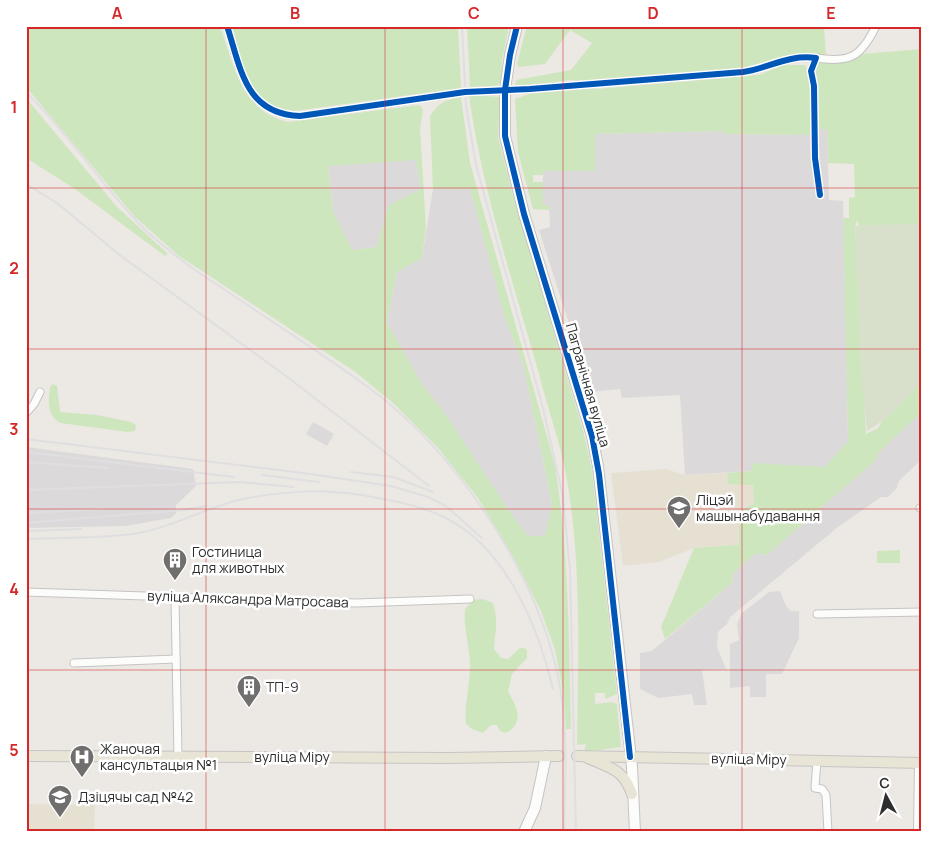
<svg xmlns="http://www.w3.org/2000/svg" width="948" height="858" viewBox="0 0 948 858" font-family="Manrope,sans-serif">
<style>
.industrial{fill:#dcd9db}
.education{fill:#e6e0d3}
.green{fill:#cee6be;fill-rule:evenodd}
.cemetery{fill:#d8e0cc}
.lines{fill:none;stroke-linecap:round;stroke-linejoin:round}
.street-casing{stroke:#c5c4c5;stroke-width:9}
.secondary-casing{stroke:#c5c4c5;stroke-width:12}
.primary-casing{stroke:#c6c5c4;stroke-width:12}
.street{stroke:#fcfcfb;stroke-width:7}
.secondary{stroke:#fcfcfb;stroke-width:10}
.primary{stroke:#e8e4d6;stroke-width:10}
.rail{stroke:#dfdfe1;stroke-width:2}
.cycleway-casing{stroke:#fff;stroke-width:9}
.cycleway{stroke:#0057b8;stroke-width:6}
.grid{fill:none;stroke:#d62828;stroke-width:1;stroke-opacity:0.55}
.labels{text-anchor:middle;stroke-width:5;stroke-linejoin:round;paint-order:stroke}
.street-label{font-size:14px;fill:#2e2e2e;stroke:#fff}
.poi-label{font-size:14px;fill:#2e2e2e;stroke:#fff;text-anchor:start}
.neatline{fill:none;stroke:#d62828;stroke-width:2}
.grid-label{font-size:16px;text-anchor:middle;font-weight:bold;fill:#d62828}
</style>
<rect width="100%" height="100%" fill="#ece8e4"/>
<!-- industrial -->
<g class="industrial">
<path d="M818 129H827L829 200 843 201 848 441 825 467 752 464 753 471 685 475 680 395 622 398 620 389 591 392 539 230 550 227 549 205H543V171L595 134 724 131V134L813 135Z"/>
<path d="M416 159 421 189 388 206 377 247 352 250 333 211 328 166Z"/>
<path d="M470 188 505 318 524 367 552 504 546 536H528L516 521 443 411 422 384 387 323 397 272 422 258 433 189Z"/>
<path d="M922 412V459L898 482 897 488 888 497H881L838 527 730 617 727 624 718 632 717 647 726 669 702 670 707 705H694L692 694 658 698 640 689V653L652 651 733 582 732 574 756 553 767 555 877 459 878 453Z"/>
<path d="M313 422 334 434 327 446 306 434Z"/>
<path d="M26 447 193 469 196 486 176 505V513L171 518 126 526 26 528Z"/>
<path d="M780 591 786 606 791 611H799V638L782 674H766V697H750V686L730 688V644L739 640 737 624 742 613 769 592Z"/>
</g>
<!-- education -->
<g class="education">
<path d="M666 469 685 475 727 473 728 484H753L754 504 739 513V545L694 548 659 562 623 566 611 473Z"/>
<path d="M26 804 95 805 94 832H26Z"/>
</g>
<!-- green -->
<g class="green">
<path d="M26 26H220C234 66 241 111 288 122L419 105 423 109 420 129 426 228 422 258 397 272 387 323 422 384 443 411 516 521 528 536H545L552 504 524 367 505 318 470 189H433L430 117C437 103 446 100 461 97L470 163 555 465C569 552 569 641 571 729H566L563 691 555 650 541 611 513 557 478 498 438 448 393 403 354 371 179 256 135 217 26 87ZM416 160 421 189 388 206 377 247 352 250 333 211 328 166Z"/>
<path d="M231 26H458L461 88 287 112C282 110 276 109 272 107 248 95 238 50 231 26Z"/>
<path d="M467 26H509L502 61V81L496 86 470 87Z"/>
<path d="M527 26H824L826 57 922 49V282L861 231 857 220 855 226 866 434 878 428 886 413 922 380V412L878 453 877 459 767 555 756 553 732 574 733 582 665 639 661 627 694 548 739 545V513L754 503 753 485 728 484 727 473 752 471V463L825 467 848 441 843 218H849V198L855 197 854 164 828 163 827 129H818L816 86 810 57 758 69 600 82 568 80 529 86H515L516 80 571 70 592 43 570 30 545 64 519 67 517 64Z"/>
<path d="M784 65H805C815 86 812 112 812 135L724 134 723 131 595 134V171H543V175H533V182H543V205H549V210L533 209 518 152 515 99 534 92 570 86 597 89 759 75Z"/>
<path d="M469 95 500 97 498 136 512 192 584 434 592 470 617 694 605 699V693H595V704L612 702 617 704 621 747 584 752 586 744 577 745C578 658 582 567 567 480 561 445 548 409 539 374 513 282 482 190 469 95Z"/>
<path d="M26 98 117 207 168 254 165 256 75 189 26 158Z"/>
<path d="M53 384 57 386 60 412 97 415 131 422 136 425 135 431 128 432 60 423C47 414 48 402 50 387Z"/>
<path d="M900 550V563H877V551Z"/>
<path d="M483 599 493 603C499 622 495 631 494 649L501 658 508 659 520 648H524L527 650V658L512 674 508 691C516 707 526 721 506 733L500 731 497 725H491L483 733 472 729 466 724C464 704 470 686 470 666 470 646 463 629 465 609L474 600Z"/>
</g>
<!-- cemetery -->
<path class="cemetery" d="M922 223V386L915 389 887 418 867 431 861 372 855 226Z"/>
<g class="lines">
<defs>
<g id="street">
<path d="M227 26C241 69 245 114 300 116L465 92 530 89 743 72C769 68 789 54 816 58L811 71 814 86 815 158 820 195"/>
<path d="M816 58C850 63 861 57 876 26"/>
<path d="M26 413 34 404 40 392"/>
<path d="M920 508H922"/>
<path d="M26 592 357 603 470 599"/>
<path d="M175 597 178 757"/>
<path d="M817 614 922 612"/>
<path d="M74 663 176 659"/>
<path d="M817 760 815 788 822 789 826 795 828 832"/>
</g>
<g id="secondary">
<path d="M517 26 510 55 505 90V136L524 214 592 436 598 466 632 767 635 832"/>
<path d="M524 832 535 808 546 756"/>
<path d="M919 832 920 763"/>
</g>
<g id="primary">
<path d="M26 756 448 758 559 756"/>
<path d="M577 756 922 763"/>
<path d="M586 757C609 768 623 768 632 794"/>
</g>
</defs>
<!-- street casing -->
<use href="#street" class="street-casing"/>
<!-- secondary casing -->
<use href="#secondary" class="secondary-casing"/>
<!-- primary casing -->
<use href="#primary" class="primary-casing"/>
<!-- street -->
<use href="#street" class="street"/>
<!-- secondary -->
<use href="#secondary" class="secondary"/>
<!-- primary -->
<use href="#primary" class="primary"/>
<!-- rail -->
<g class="rail">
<path d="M462 26 466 106 476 165 543 408 563 497 570 571 576 832"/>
<path d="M26 92C65 130 96 177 133 217 146 233 164 246 180 259 195 271 212 281 228 292 277 325 328 357 376 393 462 460 543 582 561 692 568 738 565 785 564 832"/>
<path d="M26 184 57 203 121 256 290 379 429 486"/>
<path d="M26 439 303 473 391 486 428 497 446 506 482 538"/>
<path d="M27 452 234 477"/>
<path d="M26 462 108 468"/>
<path d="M351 472 393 477 433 492"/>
<path d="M262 475 319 482"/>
<path d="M26 490 240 482 293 487"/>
<path d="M26 513 104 509"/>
<path d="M26 523 184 510 206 506"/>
<path d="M26 531 81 529"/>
<path d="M26 539C63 537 103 539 139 533 175 527 208 506 243 499 291 490 330 488 378 498 401 502 424 507 446 518 507 549 538 627 553 689"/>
</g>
<defs>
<g id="cycleway">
<path d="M227 26C241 69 245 114 300 116L465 92 530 89 743 72C769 68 789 54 816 58L811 71 814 86 815 158 820 195"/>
<path d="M517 26 510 55 505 90V136L524 214 592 436 599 474 630 757"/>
</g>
</defs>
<!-- cycleway casing -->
<use href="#cycleway" class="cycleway-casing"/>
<!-- cycleway -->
<use href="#cycleway" class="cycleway"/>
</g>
<!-- grid -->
<path class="grid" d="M206 26V832M385 26V832M563 26V832M742 26V832M26 188H922M26 349H922M26 509H922M26 670H922"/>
<!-- icons -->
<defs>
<symbol id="university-pin" viewBox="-11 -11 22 30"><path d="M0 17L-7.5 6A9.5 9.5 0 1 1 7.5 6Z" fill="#706f6e" stroke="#fff"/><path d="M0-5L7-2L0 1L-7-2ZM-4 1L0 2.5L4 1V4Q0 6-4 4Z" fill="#fff"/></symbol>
<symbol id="building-pin" viewBox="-11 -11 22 30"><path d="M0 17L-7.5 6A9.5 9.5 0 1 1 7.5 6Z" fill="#706f6e" stroke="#fff"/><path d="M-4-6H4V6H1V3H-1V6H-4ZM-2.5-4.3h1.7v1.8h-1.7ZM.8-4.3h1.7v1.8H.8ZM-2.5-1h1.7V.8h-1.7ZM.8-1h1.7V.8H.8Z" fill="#fff"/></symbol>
<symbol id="hospital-pin" viewBox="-11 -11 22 30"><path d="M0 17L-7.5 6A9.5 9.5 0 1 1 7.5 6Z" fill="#706f6e" stroke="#fff"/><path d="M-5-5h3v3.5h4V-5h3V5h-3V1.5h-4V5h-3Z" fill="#fff"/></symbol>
<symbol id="school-pin" viewBox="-11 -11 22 30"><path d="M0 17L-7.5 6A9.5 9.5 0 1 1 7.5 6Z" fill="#706f6e" stroke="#fff"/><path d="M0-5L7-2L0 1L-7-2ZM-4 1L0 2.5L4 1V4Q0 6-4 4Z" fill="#fff"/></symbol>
</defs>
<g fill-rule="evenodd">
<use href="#university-pin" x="665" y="494" width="28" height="38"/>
<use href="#building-pin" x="161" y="546" width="28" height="38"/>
<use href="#building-pin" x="235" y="673" width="28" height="38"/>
<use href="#hospital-pin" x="68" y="743" width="28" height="38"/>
<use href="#school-pin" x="46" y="783" width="28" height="38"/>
</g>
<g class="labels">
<!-- street labels -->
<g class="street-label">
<text transform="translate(588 385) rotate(74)" y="5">Пагранічная вуліца</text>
<text transform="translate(248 599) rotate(2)" y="5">вуліца Аляксандра Матросава</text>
<text x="292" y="762">вуліца Міру</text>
<text transform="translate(749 759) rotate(1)" y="5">вуліца Міру</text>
</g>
<!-- poi labels -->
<g class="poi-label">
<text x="696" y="505">Ліцэй<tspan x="696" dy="16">машынабудавання</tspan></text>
<text x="192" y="557">Гостиница<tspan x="192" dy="16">для животных</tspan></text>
<text x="266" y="692">ТП-9</text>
<text x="100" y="754">Жаночая<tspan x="100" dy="16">кансультацыя №1</tspan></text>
<text x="78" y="802">Дзіцячы сад №42</text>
</g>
</g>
<!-- border -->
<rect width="948" height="858" fill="none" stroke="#ffffff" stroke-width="55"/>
<!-- north arrow -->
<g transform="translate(886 796) rotate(353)" stroke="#ffffff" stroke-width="4" paint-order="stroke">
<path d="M0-4L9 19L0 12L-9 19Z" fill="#2e2e2e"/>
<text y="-8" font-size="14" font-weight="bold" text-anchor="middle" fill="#2e2e2e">С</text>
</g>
<rect x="28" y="28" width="892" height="802" class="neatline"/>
<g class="grid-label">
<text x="117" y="19">A</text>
<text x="295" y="19">B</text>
<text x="474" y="19">C</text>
<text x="653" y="19">D</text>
<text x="831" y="19">E</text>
<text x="14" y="113">1</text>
<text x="14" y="274">2</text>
<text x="14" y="435">3</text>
<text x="14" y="595">4</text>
<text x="14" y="756">5</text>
</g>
</svg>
